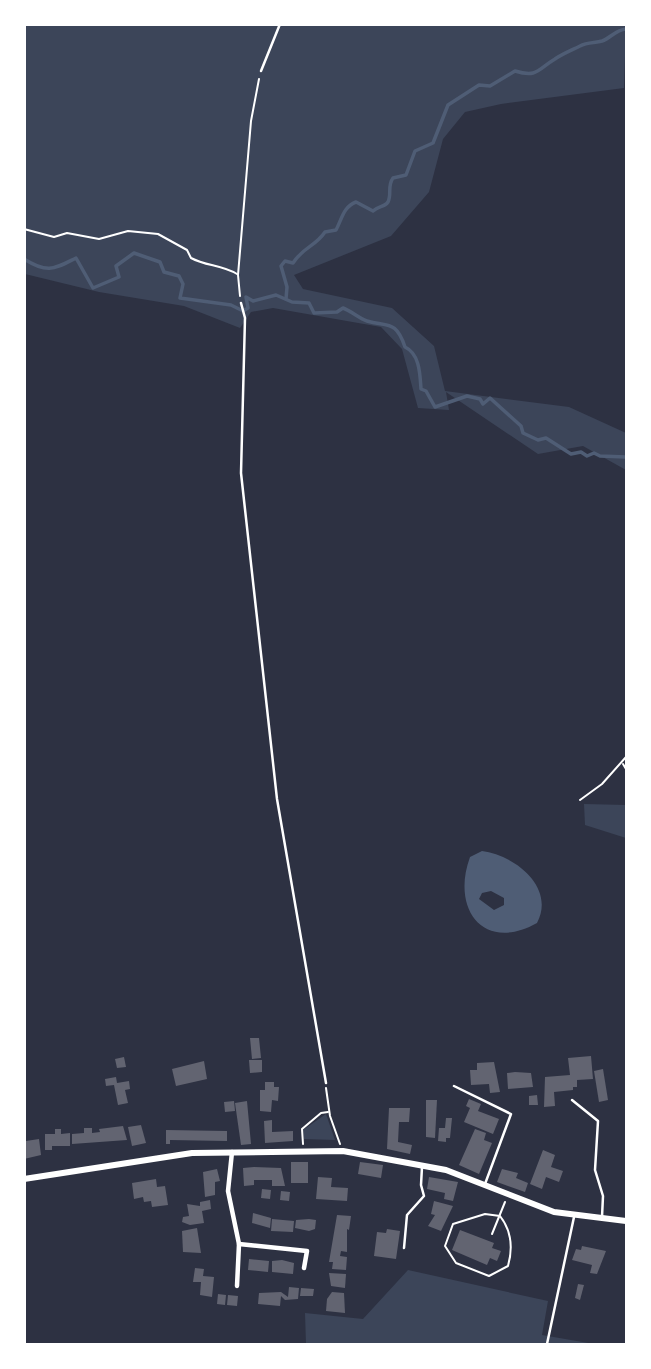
<svg xmlns="http://www.w3.org/2000/svg" width="651" height="1369" viewBox="0 0 651 1369" font-family="Mulish,sans-serif">
<style>
.green{fill:#3c4559}
.water{fill:#4f5d75;fill-rule:evenodd}
.lines{fill:none;stroke-linecap:round;stroke-linejoin:round}
.stream{stroke:#4f5d75;stroke-width:3.5}
.building{fill:#626471}
.path{stroke:#fff;stroke-width:2}
.service{stroke:#fff;stroke-width:2.5}
.minor{stroke:#fff;stroke-width:4.5}
.tertiary{stroke:#fff;stroke-width:6}
</style>
<rect width="100%" height="100%" fill="#2d3142"/>
<!-- green -->
<g class="green">
<path d="M25 25H626L624 88 501 104 465 112 443 139 429 192 391 236 294 275 303 289 392 308 434 346 445 391 569 407 626 433V470L583 446 538 454 446 392 449 410 418 408 402 349 381 327 273 308 251 312 240 328 184 306 99 292 25 274Z"/>
<path d="M584 804 626 805V838L585 825Z"/>
<path d="M326 1114 335 1140 304 1139 303 1130Z"/>
<path d="M408 1270 548 1301 542 1335 594 1344H306L305 1313 363 1319Z"/>
</g>
<!-- water -->
<path class="water" d="M482 851C514 855 556 887 537 923 483 953 451 909 470 857ZM491 891 504 898V905L494 910 479 899 482 893Z"/>
<g class="lines">
<!-- stream -->
<g class="stream">
<path d="M24 259C48 274 54 269 76 258L93 288 119 277 116 266 134 253 160 262 164 272 179 276 183 284 180 298 231 305 243 311 248 308 246 297 253 301 276 295 292 302 309 303 314 313 337 312 343 308C351 311 360 319 367 321 388 327 396 320 405 347 420 354 420 375 421 389L426 391 435 407 467 396 480 399 483 404 490 398 521 426 523 433 538 440 546 438 571 454 581 452 587 456 594 453 600 456 626 457"/>
<path d="M286 299 287 287 281 266 285 261 293 263C304 246 315 247 325 232L336 230C342 219 343 207 356 202L373 211C378 206 385 207 388 202 392 194 387 186 393 178L406 175 415 151 433 143 448 105 479 85 490 86 515 71C538 78 538 69 555 59 562 54 572 50 580 46 587 42 595 43 602 41 611 38 615 30 626 29"/>
</g>
</g>
<!-- building -->
<g class="building">
<path d="M250 1038H259L261 1058 252 1059Z"/>
<path d="M591 1056 593 1079 577 1080V1087H573V1090L554 1092 555 1106 544 1107 545 1077 570 1075 568 1058Z"/>
<path d="M124 1057 126 1067 117 1068 115 1059Z"/>
<path d="M249 1060H262V1072L250 1073Z"/>
<path d="M204 1061 207 1079 176 1086 172 1069Z"/>
<path d="M494 1062 500 1092 490 1093 489 1084 471 1085 470 1070H477V1063Z"/>
<path d="M603 1069 608 1100 599 1102 594 1071Z"/>
<path d="M515 1072 531 1073 533 1087 508 1089 507 1073Z"/>
<path d="M116 1077 117 1083 129 1081 130 1089 125 1090 128 1103 118 1105 114 1085 106 1086 105 1079Z"/>
<path d="M265 1082H274V1087H279L278 1101 272 1100 271 1112 260 1111V1090H265Z"/>
<path d="M537 1095 538 1105H529V1096Z"/>
<path d="M469 1099 481 1104 478 1111 499 1119 493 1134 464 1122 470 1108 466 1106Z"/>
<path d="M426 1100H437L435 1138 426 1137Z"/>
<path d="M234 1101 235 1111 225 1112 224 1102Z"/>
<path d="M247 1101 251 1144 241 1145 235 1103Z"/>
<path d="M389 1108H410L409 1122H399L398 1142 412 1145 410 1154 387 1149Z"/>
<path d="M446 1118H452L450 1138H446V1142L438 1141 439 1128H445Z"/>
<path d="M272 1120V1132L293 1131V1141L265 1143 264 1121Z"/>
<path d="M141 1125 146 1143 132 1146 128 1127Z"/>
<path d="M123 1126 127 1140 72 1144V1134L84 1133V1128H92V1133L100 1132 99 1129Z"/>
<path d="M55 1129H61V1134L70 1133V1146H52V1150H45V1134H55Z"/>
<path d="M475 1129 486 1133 484 1140 492 1143 479 1174 459 1165Z"/>
<path d="M166 1130 227 1131V1141L170 1140V1144H166Z"/>
<path d="M39 1139 41 1155 24 1159 26 1141Z"/>
<path d="M543 1150 555 1155 551 1167 563 1171 559 1182 546 1177 542 1189 530 1184Z"/>
<rect x="291" y="1162" width="17" height="21"/>
<path d="M360 1162 383 1165 381 1178 358 1174Z"/>
<path d="M254 1167 281 1168 285 1186H272V1180H254V1185L244 1186 243 1168Z"/>
<path d="M217 1169 220 1181 215 1182V1195L205 1197 203 1172Z"/>
<path d="M502 1169 518 1173 516 1178 528 1183 525 1192 497 1182Z"/>
<path d="M318 1177 332 1178 331 1187 348 1188 347 1201 316 1199Z"/>
<path d="M429 1177 458 1182 453 1201 444 1199 445 1193 427 1189Z"/>
<path d="M156 1179 157 1187 165 1186 168 1205 152 1207 151 1201 144 1202 143 1197 134 1199 132 1183Z"/>
<path d="M262 1189 271 1190 270 1199 261 1198Z"/>
<path d="M281 1191 290 1192 289 1201 280 1200Z"/>
<path d="M210 1200 211 1209 202 1211 204 1223 190 1225 182 1222 183 1217 189 1216 187 1204 200 1206V1202Z"/>
<path d="M434 1201 453 1206 441 1231 428 1226 435 1215 431 1214Z"/>
<path d="M253 1213 271 1218 270 1228 252 1223Z"/>
<path d="M337 1215 351 1216 349 1230 347 1229V1252L341 1251 340 1256 347 1257 346 1270 332 1269 333 1262H329Z"/>
<path d="M272 1219 294 1221 293 1232 271 1231Z"/>
<path d="M309 1219 316 1220 315 1229 309 1231 295 1228 296 1220Z"/>
<path d="M197 1228 201 1253 183 1252 182 1231Z"/>
<path d="M387 1229 400 1231 396 1259 374 1256 377 1232 386 1233Z"/>
<path d="M460 1230 494 1243 492 1248 501 1251 497 1261 490 1258 487 1265 452 1250Z"/>
<path d="M582 1246 606 1251 597 1274 590 1273 592 1265 572 1260 576 1249 581 1250Z"/>
<path d="M249 1259 269 1261 268 1272 248 1270Z"/>
<path d="M282 1260 294 1263 293 1274 272 1272V1261Z"/>
<path d="M195 1268 204 1269 203 1276 214 1277 212 1297 200 1295 201 1282H193Z"/>
<path d="M329 1273 346 1274 345 1288 331 1286Z"/>
<path d="M578 1284 584 1285 580 1300 575 1298Z"/>
<path d="M289 1287 299 1288 298 1299 285 1300 281 1296 280 1306 258 1304 259 1293 281 1292 288 1297Z"/>
<path d="M301 1288 314 1289 313 1296H300Z"/>
<path d="M332 1292 344 1293 345 1313 326 1311 327 1299Z"/>
<path d="M218 1294 226 1295 225 1305 217 1304Z"/>
<path d="M228 1295 238 1296 237 1306 227 1305Z"/>
</g>
<g class="lines">
<!-- path -->
<g class="path">
<path d="M24 229 54 237 67 233 99 239 128 231 158 234 187 250 191 258C206 266 222 265 237 274"/>
<path d="M240 296 238 275 251 121 259 79"/>
<path d="M623 764 626 769"/>
<path d="M580 800 602 784 626 757"/>
<path d="M326 1088 330 1116 340 1144"/>
<path d="M303 1144 302 1129 321 1113 328 1112"/>
<path d="M485 1214 500 1216C511 1230 513 1248 508 1266L489 1276 456 1263 445 1246 453 1224Z"/>
<path d="M492 1234 505 1202"/>
</g>
<!-- service -->
<g class="service">
<path d="M261 71 280 24"/>
<path d="M241 303 245 318 241 473 277 799 326 1083"/>
<path d="M454 1086 511 1114 485 1184"/>
<path d="M572 1100 598 1121 595 1170 603 1196 602 1217"/>
<path d="M404 1248 407 1215 424 1196 421 1185 422 1167"/>
<path d="M547 1344 574 1217"/>
</g>
<!-- minor -->
<g class="minor">
<path d="M232 1152 228 1191 239 1244 237 1286"/>
<path d="M239 1244 307 1251 304 1268"/>
</g>
<!-- tertiary -->
<path class="tertiary" d="M24 1179 192 1153 343 1151 446 1170 554 1212 626 1221"/>
</g>
<!-- border -->
<rect width="651" height="1369" fill="none" stroke="#ffffff" stroke-width="52"/>
</svg>
